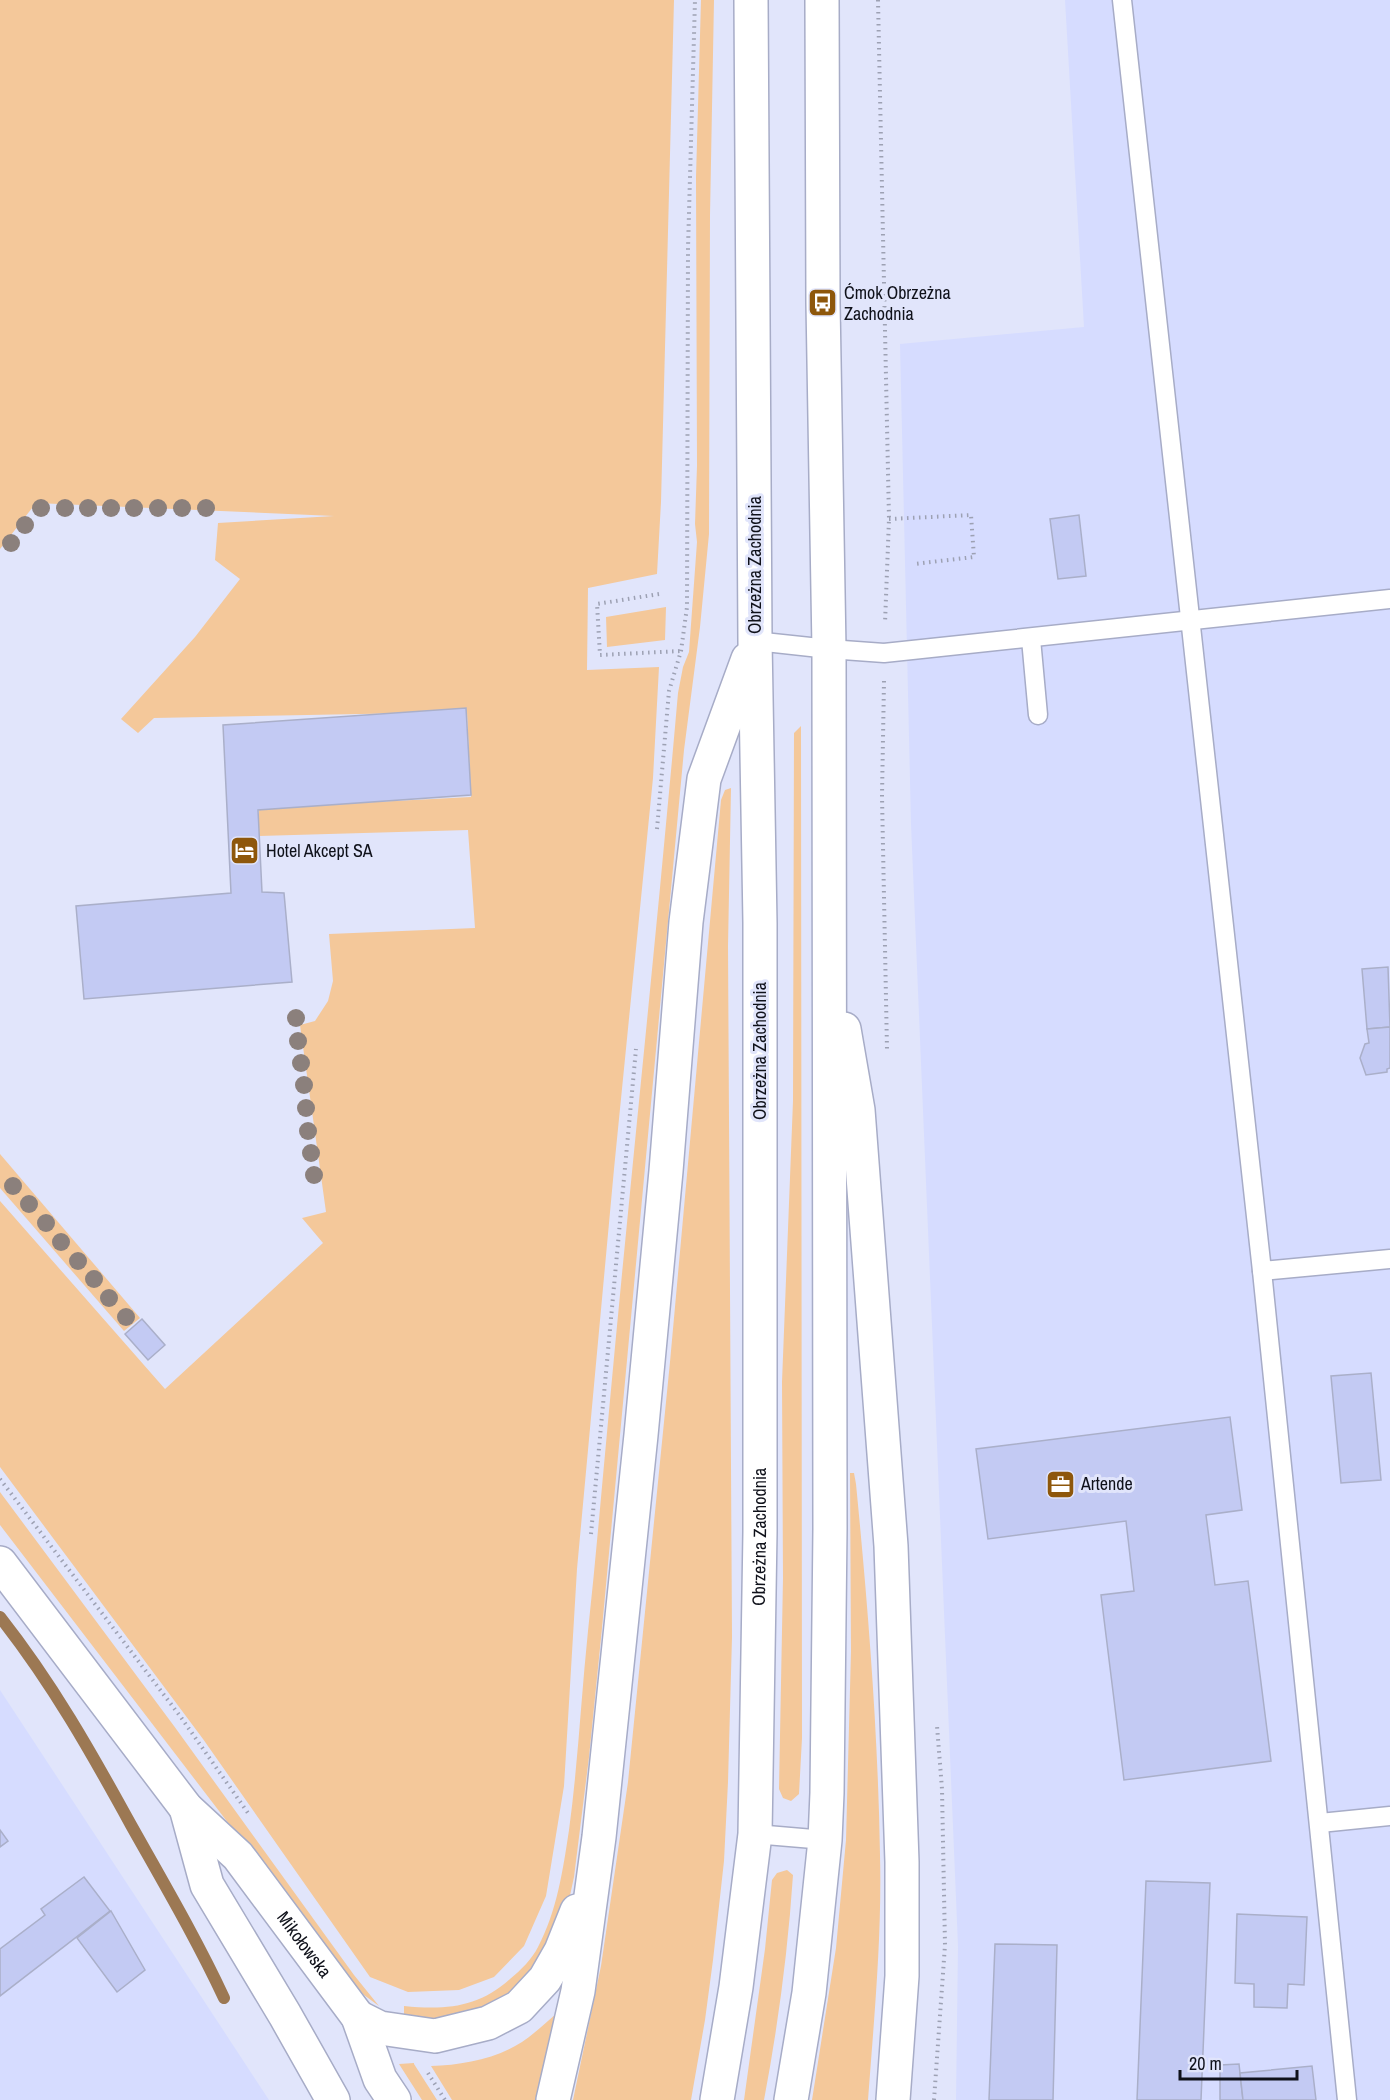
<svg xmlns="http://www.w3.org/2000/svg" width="1390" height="2100" viewBox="0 0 1390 2100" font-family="'Archivo Narrow',sans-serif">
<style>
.built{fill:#d6dcff}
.green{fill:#f4c89a}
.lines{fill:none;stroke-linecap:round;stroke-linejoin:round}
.stream{stroke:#9c7853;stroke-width:12}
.building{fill:#c3caf3;stroke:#aaafc9;stroke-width:1.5}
.lane-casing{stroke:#a7acc7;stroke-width:21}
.secondary-casing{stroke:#a7acc7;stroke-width:36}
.path{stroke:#9da1b3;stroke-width:4;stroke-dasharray:1.5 4.5;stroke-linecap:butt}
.lane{stroke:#fff;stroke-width:18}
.secondary{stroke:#fff;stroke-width:33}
.tree{fill:#8b807c}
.labels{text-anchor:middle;stroke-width:6;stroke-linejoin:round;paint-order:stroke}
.poi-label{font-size:18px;fill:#0f111a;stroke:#e1e5fb;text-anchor:start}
.street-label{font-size:18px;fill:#0f111a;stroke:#e1e5fb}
</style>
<rect width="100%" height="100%" fill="#e1e5fb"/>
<!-- built -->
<g class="built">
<path d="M1065 0H1390V2100H956L958 1946 911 824 900 344 1084 327Z"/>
<path d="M0 1690 269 2100H0Z"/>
</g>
<!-- green -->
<g class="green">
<path d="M0 0H674L661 502 657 574 588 588 587 670 659 667 653 778 614 1169 577 1569 564 1786 546 1896 524 1946 494 1977 459 1990 408 1992 370 1977 203 1739 0 1467V1201L165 1389 323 1243 302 1218 326 1212 300 1025 315 1021 328 1001 333 981 329 934 475 928 468 830 259 836V808L471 797 467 712 154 718 138 733 121 719 195 637 240 579 215 560 218 523 334 516 36 503 0 549Z"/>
<path d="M701 0H714L710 215 709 534 700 627 684 750 602 1628 589 1757 574 1877 569 1900 544 1958 502 2005 444 2022 404 2017V2006C445 2010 478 2008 510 1979 521 1970 532 1959 538 1947 557 1911 563 1870 569 1830 578 1764 581 1698 588 1631 596 1558 602 1484 609 1411 631 1172 657 933 678 693L683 667 689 652 697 542 695 524 697 466 696 177Z"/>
<path d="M666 607 665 640 607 647 606 617Z"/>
<path d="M801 726 802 1738 799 1794 791 1801 783 1798 779 1789 783 1578 782 1382 793 1101 794 733Z"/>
<path d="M731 788 728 946 732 1637 728 1782 724 1861 713 1960 705 2020 691 2100H573L601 1966 628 1782 670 1362 721 800 725 790Z"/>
<path d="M0 1154 140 1318 124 1331 0 1188Z"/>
<path d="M850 1473H854L856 1484C868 1607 878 1731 880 1855 882 1937 874 2019 868 2100H812L836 1948 846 1840 851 1651Z"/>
<path d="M0 1492 174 1726 354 1975 379 2006 364 1995 340 1969 0 1525Z"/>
<path d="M787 1870 793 1875C788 1951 778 2026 764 2100H744L765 1949 772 1880 777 1873Z"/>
<path d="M559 2011 537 2100H452L431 2066C462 2065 495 2059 522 2042 535 2033 547 2022 559 2011Z"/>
<path d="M414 2063V2064L437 2100H422L399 2064Z"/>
</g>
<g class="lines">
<!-- stream -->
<path class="stream" d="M0 1617C52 1683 91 1752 131 1825 163 1882 196 1938 224 1998"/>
</g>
<!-- building -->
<g class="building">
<path d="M1079 515 1086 576 1058 579 1050 519Z"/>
<path d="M466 708 471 795 258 810 262 892 284 893 292 982 84 999 76 906 231 893 223 725Z"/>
<path d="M1388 967 1390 1027 1367 1029 1362 969Z"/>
<path d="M1390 1027V1068L1387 1069V1072L1366 1075 1360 1058 1365 1044 1369 1043 1367 1029Z"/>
<path d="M142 1319 165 1345 148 1360 125 1334Z"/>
<path d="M1371 1373 1381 1480 1341 1483 1331 1376Z"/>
<path d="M1230 1417 1242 1510 1206 1515 1215 1585 1248 1581 1271 1761 1124 1780 1101 1595 1134 1591 1126 1521 988 1539 976 1449Z"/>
<path d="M0 1830 8 1841 0 1847Z"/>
<path d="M84 1877 110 1911 0 1996V1949L45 1915 41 1909Z"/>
<path d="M1146 1881 1210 1883 1201 2100H1137Z"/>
<path d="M111 1911 145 1970 117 1992 77 1938Z"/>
<path d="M1237 1914 1307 1917 1304 1985 1288 1984 1287 2008 1254 2007V1984L1235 1983Z"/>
<path d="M995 1944 1057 1945 1053 2100H989Z"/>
<path d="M1239 2064 1243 2100H1220V2065Z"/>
<path d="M1312 2066 1316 2100H1243L1240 2073Z"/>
</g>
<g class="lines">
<defs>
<g id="lane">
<path d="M1122 0 1262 1271 1347 2100"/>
<path d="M1031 639 1038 715"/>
<path d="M755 641 829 649 884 653 1390 599"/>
<path d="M1262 1271 1390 1259"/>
<path d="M1320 1823 1390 1816"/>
<path d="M755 1834 825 1840"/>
</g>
<g id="secondary">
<path d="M844 1029 858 1110 891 1546 902 1862V1976L893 2100"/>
<path id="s1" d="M0 1563 186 1808 238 1856 358 2017 380 2079 394 2100"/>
<path d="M186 1808 207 1885 285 2015 333 2100"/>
<path d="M358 2017 380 2028 435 2036 488 2023 519 2007 545 1979 561 1951 577 1911"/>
<path d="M553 2100 578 1991 599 1837 641 1435 666 1171 686 922 704 779 748 659"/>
<path id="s2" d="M717 2100 736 1987 755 1834 760 1532V923L755 641 751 0"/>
<path d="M791 2100 809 1993 825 1840 827 1793 830 1529 829 649 823 303 822 0"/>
</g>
</defs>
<!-- lane casing -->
<use href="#lane" class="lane-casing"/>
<!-- secondary casing -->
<use href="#secondary" class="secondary-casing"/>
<!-- path -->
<g class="path">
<path d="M878 0 889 519 885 623"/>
<path d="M889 519 971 515 974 557 914 564"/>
<path d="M659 594 597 604 600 655 681 651"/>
<path d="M884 681 882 796 887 1049"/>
<path d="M657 829 669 691 681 651 687 607 688 248 695 0"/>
<path d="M0 1479 180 1716 248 1813"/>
<path d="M591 1534 636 1049"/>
<path d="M428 2073 445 2100"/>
<path d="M934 2100 945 1945 942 1789 937 1726"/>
</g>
<!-- lane -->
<use href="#lane" class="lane"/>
<!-- secondary -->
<use href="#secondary" class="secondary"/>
</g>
<!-- trees -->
<g class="tree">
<circle cx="41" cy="508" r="9"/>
<circle cx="65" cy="508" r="9"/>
<circle cx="88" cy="508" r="9"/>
<circle cx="111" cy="508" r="9"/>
<circle cx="134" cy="508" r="9"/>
<circle cx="158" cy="508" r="9"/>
<circle cx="182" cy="508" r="9"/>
<circle cx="206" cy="508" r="9"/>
<circle cx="25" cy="525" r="9"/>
<circle cx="11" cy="543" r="9"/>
<circle cx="296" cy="1018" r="9"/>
<circle cx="298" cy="1041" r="9"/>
<circle cx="301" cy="1063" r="9"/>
<circle cx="304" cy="1085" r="9"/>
<circle cx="306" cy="1108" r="9"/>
<circle cx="308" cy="1131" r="9"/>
<circle cx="311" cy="1153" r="9"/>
<circle cx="314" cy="1175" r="9"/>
<circle cx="13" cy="1186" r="9"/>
<circle cx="29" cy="1204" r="9"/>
<circle cx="46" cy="1223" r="9"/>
<circle cx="61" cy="1242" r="9"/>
<circle cx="78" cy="1261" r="9"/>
<circle cx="94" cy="1279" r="9"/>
<circle cx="109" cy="1298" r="9"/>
<circle cx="126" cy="1317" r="9"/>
</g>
<!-- icons -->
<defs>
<symbol id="bus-square" viewBox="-11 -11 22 22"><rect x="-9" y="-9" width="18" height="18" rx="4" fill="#8e570b" stroke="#e1e5fb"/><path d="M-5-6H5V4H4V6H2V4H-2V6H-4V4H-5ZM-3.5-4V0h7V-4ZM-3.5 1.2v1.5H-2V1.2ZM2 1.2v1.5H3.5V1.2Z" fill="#fff"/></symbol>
<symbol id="hotel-square" viewBox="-11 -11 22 22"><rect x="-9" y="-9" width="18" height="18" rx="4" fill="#8e570b" stroke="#e1e5fb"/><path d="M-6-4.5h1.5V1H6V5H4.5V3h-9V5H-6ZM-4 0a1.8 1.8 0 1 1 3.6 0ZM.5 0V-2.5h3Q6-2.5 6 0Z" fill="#fff"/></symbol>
<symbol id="office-square" viewBox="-11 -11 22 22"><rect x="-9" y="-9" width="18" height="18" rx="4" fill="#8e570b" stroke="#e1e5fb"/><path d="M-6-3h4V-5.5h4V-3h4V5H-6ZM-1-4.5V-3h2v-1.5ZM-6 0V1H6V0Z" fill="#fff"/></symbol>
</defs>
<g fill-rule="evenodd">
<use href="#bus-square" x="806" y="286" width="33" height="33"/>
<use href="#hotel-square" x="228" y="834" width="33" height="33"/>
<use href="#office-square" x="1044" y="1468" width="33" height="33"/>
</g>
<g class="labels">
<!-- poi labels -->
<g class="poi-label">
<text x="844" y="299">Ćmok Obrzeżna<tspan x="844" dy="21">Zachodnia</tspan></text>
<text x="266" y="857">Hotel Akcept SA</text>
<text x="1081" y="1490">Artende</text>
</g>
<!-- street labels -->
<g class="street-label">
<text transform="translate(755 565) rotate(-90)" y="6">Obrzeżna Zachodnia</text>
<text transform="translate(760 1051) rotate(-90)" y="6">Obrzeżna Zachodnia</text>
<text dy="6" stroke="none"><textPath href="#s2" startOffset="566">Obrzeżna Zachodnia</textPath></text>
<text dy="6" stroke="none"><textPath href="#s1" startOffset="489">Mikołowska</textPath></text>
</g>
</g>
<!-- scale -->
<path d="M1180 2070v9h117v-9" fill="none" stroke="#0f111a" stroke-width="3"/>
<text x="1189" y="2070" font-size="18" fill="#0f111a" stroke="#e1e5fb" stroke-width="4.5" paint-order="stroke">20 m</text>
</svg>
